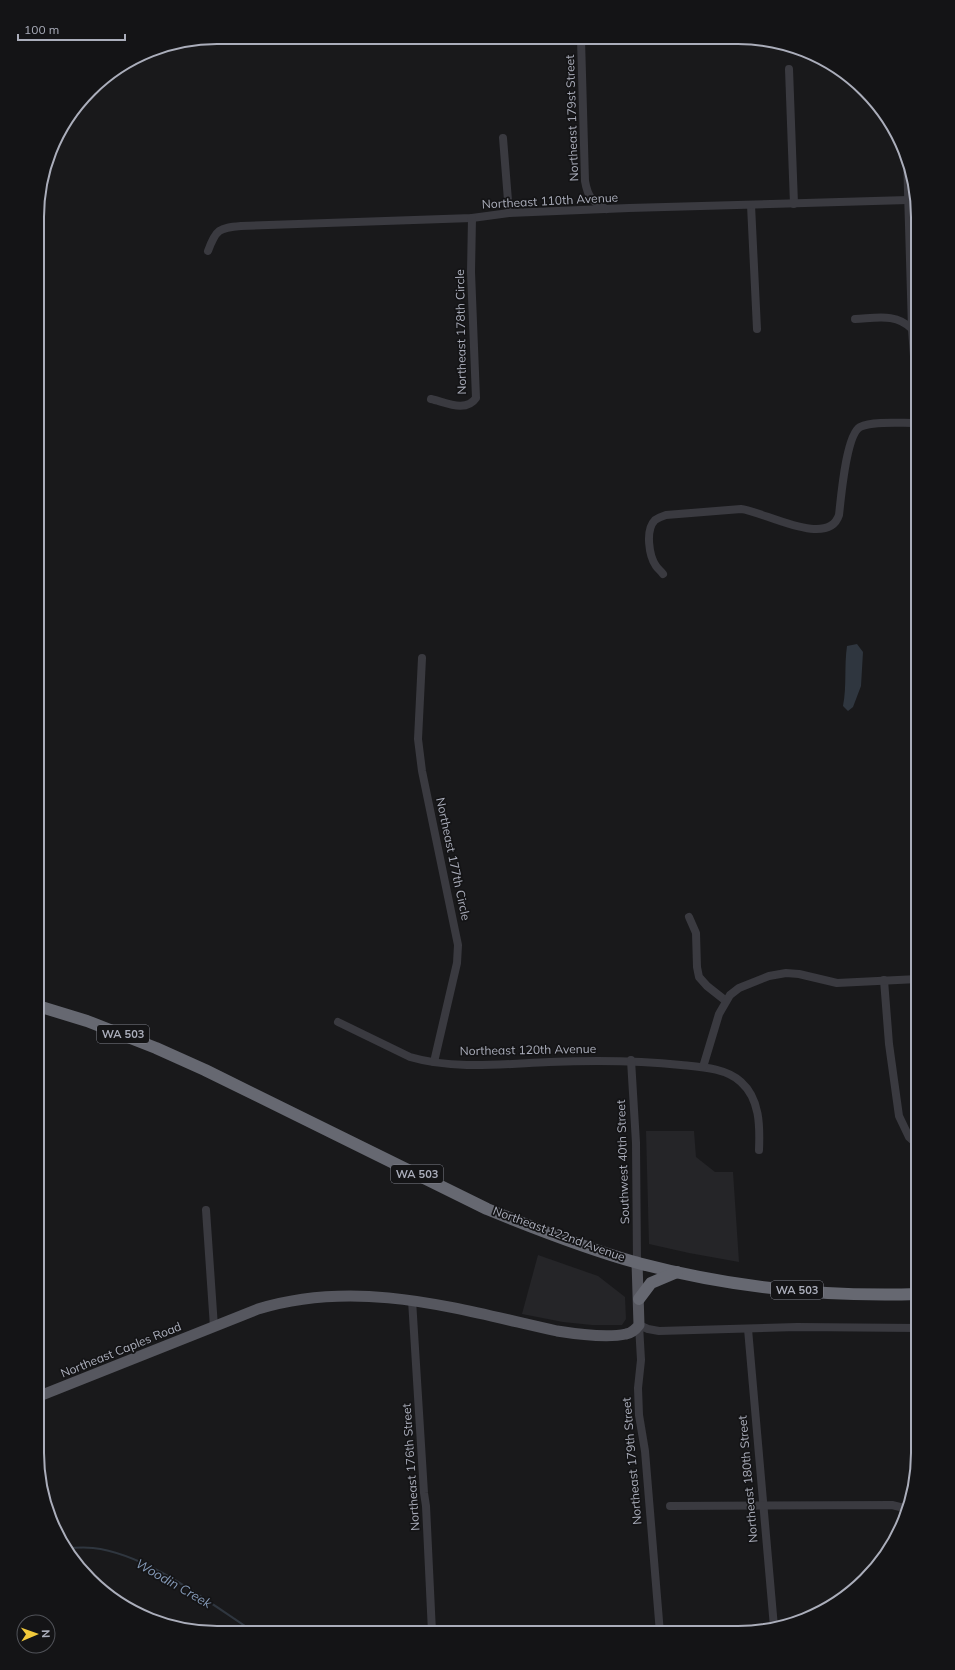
<svg xmlns="http://www.w3.org/2000/svg" width="955" height="1670" viewBox="0 0 955 1670" font-family="Mulish,sans-serif">
<style>
.built{fill:#252528}
.water{fill:#2f363f}
.lines{fill:none;stroke-linecap:round;stroke-linejoin:round}
.stream{stroke:#2f363f;stroke-width:2}
.minor{stroke:#3a3a40;stroke-width:8}
.major{stroke:#56575f;stroke-width:11}
.highway{stroke:#666871;stroke-width:12}
.labels{text-anchor:middle;stroke-width:3.5;stroke-linejoin:round;paint-order:stroke}
.shield{fill:#141416;stroke:#7e808a;stroke-width:1}
.shield-label{font-size:11px;font-weight:bold;fill:#abaebb}
.street-label{font-size:12px;fill:#abaebb;stroke:#141416}
.water-label{font-size:13px;font-style:italic;fill:#8398b5;stroke:#141416}
.rim{fill:none;stroke:#abaebb;stroke-width:2}
</style>
<rect width="100%" height="100%" fill="#19191b"/>
<!-- built -->
<g class="built">
<path d="M646 1131H694L696 1157 715 1172H733L739 1262 689 1253 649 1244Z"/>
<path d="M538 1255 598 1276 625 1297 626 1319 622 1325H592L563 1322 522 1314Z"/>
</g>
<!-- water -->
<path class="water" d="M857 644 863 652 861 686 853 707 848 711 843 706C847 686 844 666 847 646Z"/>
<g class="lines">
<!-- stream -->
<path class="stream" d="M65 1548C74 1548 84 1547 93 1548 147 1554 208 1602 254 1632"/>
<!-- minor -->
<g class="minor">
<path d="M581 39 585 181C588 198 592 201 606 209"/>
<path d="M789 69 794 204"/>
<path d="M503 138 509 213"/>
<path d="M907 156 912 329 918 411"/>
<path d="M751 205 757 329"/>
<path d="M208 251C216 229 219 228 241 226L472 218 509 213 629 208 908 200"/>
<path d="M855 319C877 318 896 313 912 329H918"/>
<path d="M431 399C445 402 466 413 476 398L471 272 472 218"/>
<path d="M663 574C661 571 658 569 656 566 649 556 645 530 655 520 658 518 663 516 666 515L741 509C763 511 828 549 839 515 841 498 846 435 860 427 872 421 899 423 912 423L917 420"/>
<path d="M422 658 418 739 422 771 458 945 457 963 434 1062"/>
<path d="M689 917 696 933 697 967 699 977 707 986 726 1001"/>
<path d="M884 980 889 1044 899 1116 909 1137 918 1145"/>
<path d="M338 1022 410 1057C454 1070 503 1064 549 1062 595 1060 635 1060 681 1065 701 1067 726 1068 741 1082 760 1099 760 1126 759 1150"/>
<path d="M631 1060 636 1143 637 1262"/>
<path d="M703 1067 719 1014 730 995 739 988 769 976 786 973 799 974 837 983 918 979"/>
<path d="M206 1210 214 1327"/>
<path d="M412 1300 424 1493 426 1506 432 1632"/>
<path d="M748 1329 774 1627"/>
<path d="M670 1506 892 1505 904 1508"/>
<path d="M660 1633 645 1451 639 1415 638 1388 641 1360 639 1325 648 1329 659 1331 797 1327 918 1328"/>
</g>
<!-- major -->
<path class="major" d="M37 1397 258 1309C360 1278 457 1309 557 1331 576 1334 608 1338 626 1334 632 1333 636 1329 639 1325L637 1262"/>
<!-- highway -->
<g class="highway">
<path d="M38 1006 87 1021 156 1048 205 1070 487 1209C536 1229 587 1249 638 1263 729 1287 824 1297 918 1294"/>
<path d="M639 1299 651 1283 677 1272"/>
</g>
</g>
<g class="labels">
<!-- shield labels -->
<g class="shield">
<rect x="97" y="1025" width="52" height="18" rx="3"/>
<rect x="391" y="1165" width="52" height="18" rx="3"/>
<rect x="771" y="1281" width="52" height="18" rx="3"/>
</g>
<g class="shield-label">
<text x="123" y="1038">WA 503</text>
<text x="417" y="1178">WA 503</text>
<text x="797" y="1294">WA 503</text>
</g>
<!-- street labels -->
<g class="street-label">
<text transform="translate(572 118) rotate(-92)" y="4">Northeast 179st Street</text>
<text transform="translate(550 201) rotate(-3)" y="4">Northeast 110th Avenue</text>
<text transform="translate(461 332) rotate(-91)" y="4">Northeast 178th Circle</text>
<text transform="translate(453 859) rotate(78)" y="4">Northeast 177th Circle</text>
<text transform="translate(528 1050) rotate(-1)" y="4">Northeast 120th Avenue</text>
<text transform="translate(623 1162) rotate(-92)" y="4">Southwest 40th Street</text>
<text transform="translate(559 1234) rotate(20)" y="4">Northeast 122nd Avenue</text>
<text transform="translate(121 1350) rotate(-22)" y="4">Northeast Caples Road</text>
<text transform="translate(632 1461) rotate(-95)" y="4">Northeast 179th Street</text>
<text transform="translate(411 1467) rotate(-94)" y="4">Northeast 176th Street</text>
<text transform="translate(748 1479) rotate(-95)" y="4">Northeast 180th Street</text>
</g>
<!-- water labels -->
<g class="water-label">
<text transform="translate(174 1583) rotate(30)" y="5">Woodin Creek</text>
</g>
</g>
<!-- crop -->
<path d="M0 0H955V1670H0ZM217 44H738A173 173 0 0 1 911 217V1453A173 173 0 0 1 738 1626H217A173 173 0 0 1 44 1453V217A173 173 0 0 1 217 44Z" fill="#141416" fill-rule="evenodd"/>
<path class="rim" d="M217 44H738A173 173 0 0 1 911 217V1453A173 173 0 0 1 738 1626H217A173 173 0 0 1 44 1453V217A173 173 0 0 1 217 44Z"/>
<!-- north arrow -->
<g transform="translate(36 1634) rotate(88)"><circle r="19" fill="#141416" stroke="#505258"/>
<path d="M0-3L7 15L0 10L-7 15Z" fill="#f1c93b"/>
<text y="-6" font-size="11" font-weight="bold" text-anchor="middle" fill="#abaebb">N</text>
</g>
<!-- scale -->
<path d="M18 34v6h107v-6" fill="none" stroke="#abaebb" stroke-width="2"/>
<text x="24" y="34" font-size="12" fill="#abaebb" stroke="#141416" stroke-width="3" paint-order="stroke">100 m</text>
</svg>
